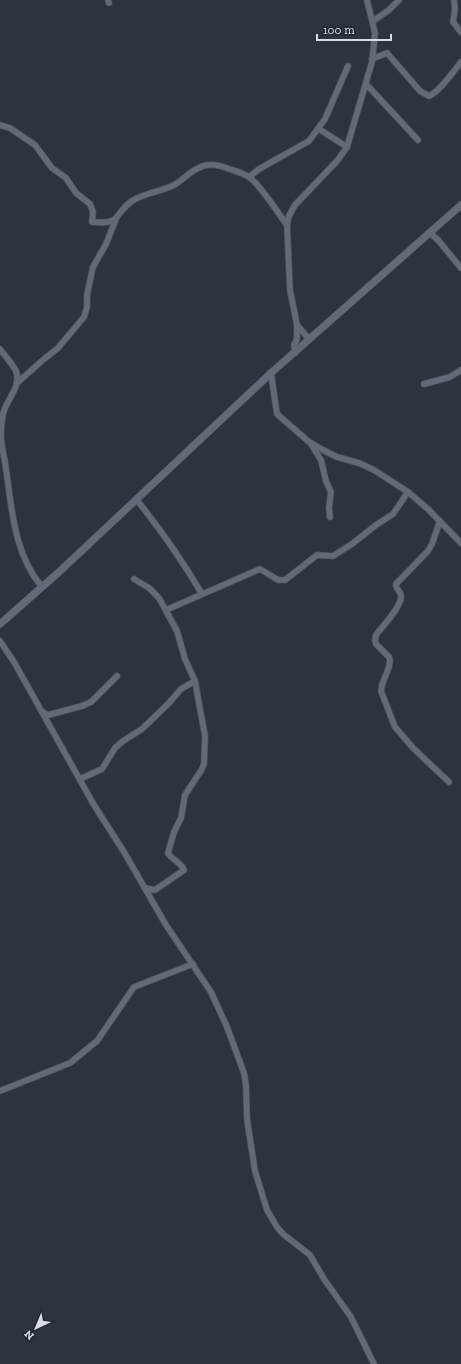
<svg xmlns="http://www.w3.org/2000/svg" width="461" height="1364" viewBox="0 0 461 1364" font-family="'Zilla Slab',serif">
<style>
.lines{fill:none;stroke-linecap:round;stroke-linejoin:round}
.minor-casing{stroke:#4d515b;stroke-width:7}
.tertiary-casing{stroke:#4d515b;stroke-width:8}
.minor{stroke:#636977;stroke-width:5.5}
.tertiary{stroke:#636977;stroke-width:7}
</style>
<rect width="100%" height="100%" fill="#2d333f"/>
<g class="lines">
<defs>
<g id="minor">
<path d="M108 0 109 3"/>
<path d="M454 0 455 9 453 22 461 32"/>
<path d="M373 21 389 10 399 0"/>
<path d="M372 59 387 53 420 91 429 96C440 91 453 72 461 62"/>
<path d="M366 84 418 140"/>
<path d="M0 125 10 128 35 145 52 168 66 178 76 193 90 204 93 212 92 222C123 225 113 214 132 201 144 193 159 192 172 186 183 181 190 170 203 166 212 163 220 165 229 169 235 171 243 173 249 177 260 184 278 213 287 225"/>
<path d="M319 129 347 147"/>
<path d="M249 177 259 169 309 141 325 119 348 66"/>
<path d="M430 233 438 240 461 268"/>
<path d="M297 325 309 339"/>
<path d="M0 349C5 356 12 363 16 371 21 385 10 396 5 408 2 416 1 427 1 435 1 447 5 458 6 469 12 510 14 554 42 587"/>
<path d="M295 353 294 345 297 339V325L290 290 287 225 289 216 295 205 337 161 347 147 372 62 375 33 367 0"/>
<path d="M271 373 277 414 308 441 321 449 337 457 359 463 374 470 408 492 428 509 461 543"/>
<path d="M17 383 44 359 58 348 84 317 87 307V295L93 267 106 244 116 219"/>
<path d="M424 384 450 377 461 370"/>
<path d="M311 444 321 460 326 481 331 492 329 508 330 517"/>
<path d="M136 499C161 530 182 560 202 594"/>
<path d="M440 521 432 544 428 551 396 584V586C397 589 400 592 401 595 403 605 382 627 376 635L375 640 376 644 389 657 390 660 389 667 382 685 381 691 395 727 413 748 449 782"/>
<path d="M134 579 149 588 159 598 177 631 185 659 195 681 205 736 204 764 202 769 185 795 181 818 174 832 168 853C172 860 182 863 184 870L155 890 145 888"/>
<path d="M166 610 260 569 278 580H285L317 555 333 556 352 544 376 525 393 514 408 492"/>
<path d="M0 641 14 662 94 805 124 852 166 925 211 992 227 1027 244 1073 246 1086 247 1119 255 1171 267 1210 277 1227 283 1234 310 1255 324 1279 351 1317 374 1364"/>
<path d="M43 712 48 715 82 706 91 702 117 676"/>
<path d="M80 779 102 769 115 748 123 741 142 729 169 703 181 689 195 681"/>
<path d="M0 1091 70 1063 97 1041 134 987 193 964"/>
</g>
<path id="tertiary" d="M0 624 59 572 271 373 461 205"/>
</defs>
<!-- minor casing -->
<use href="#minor" class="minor-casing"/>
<!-- tertiary casing -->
<use href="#tertiary" class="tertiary-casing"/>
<!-- minor -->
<use href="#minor" class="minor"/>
<!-- tertiary -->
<use href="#tertiary" class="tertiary"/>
</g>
<!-- north arrow -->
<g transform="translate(36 1328) rotate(224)" stroke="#242935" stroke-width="3" paint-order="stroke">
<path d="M0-3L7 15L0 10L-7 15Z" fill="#d9dde5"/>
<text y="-6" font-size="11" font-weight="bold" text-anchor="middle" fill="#d9dde5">N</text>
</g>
<!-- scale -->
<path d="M317 34v6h74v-6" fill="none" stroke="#d9dde5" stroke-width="2"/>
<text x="323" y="34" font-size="12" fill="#d9dde5" stroke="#242935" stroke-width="3" paint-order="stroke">100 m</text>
</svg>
